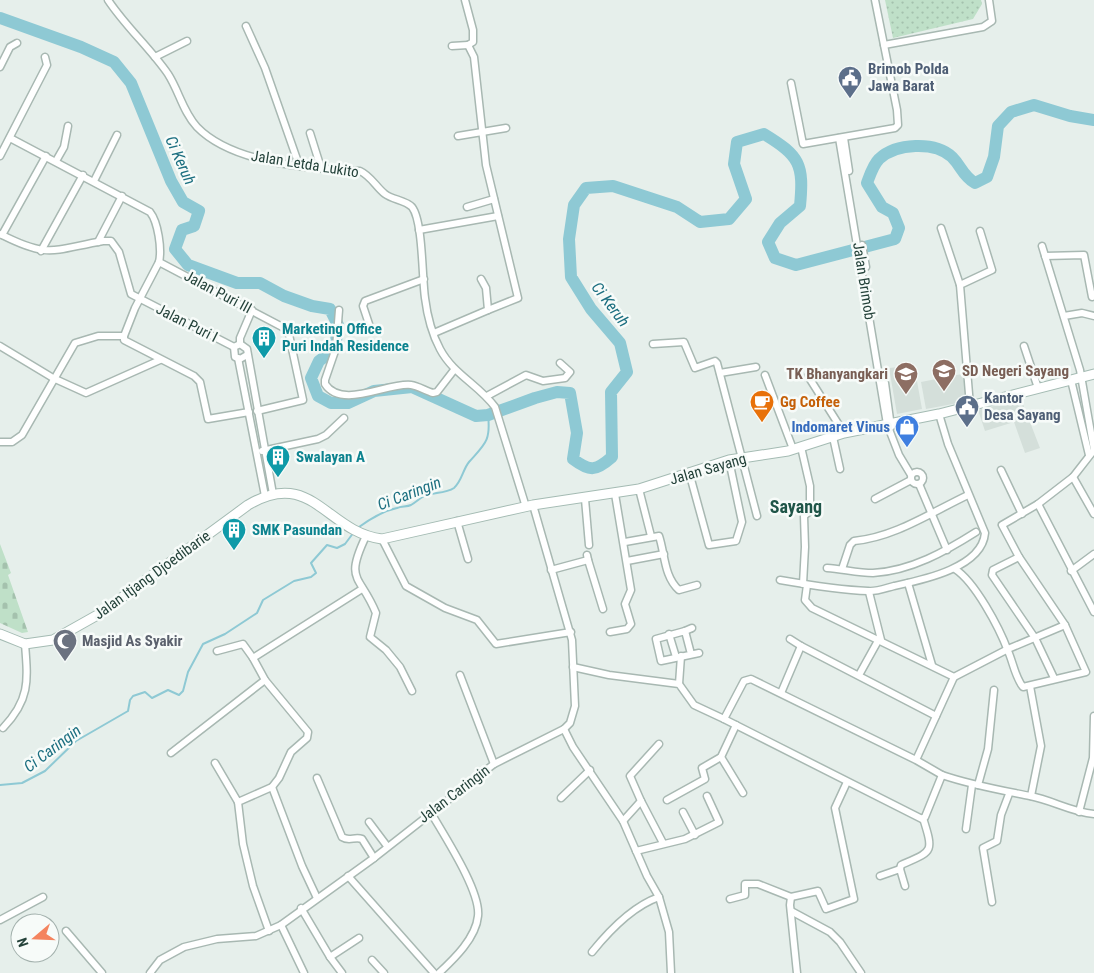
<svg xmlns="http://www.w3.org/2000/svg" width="1094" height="973" viewBox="0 0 1094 973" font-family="'Roboto Condensed',sans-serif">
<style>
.built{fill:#d4dfda}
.grass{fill:url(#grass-dots)}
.cemetery{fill:url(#cemetery-stones)}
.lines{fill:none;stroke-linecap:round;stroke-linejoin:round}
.stream{stroke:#8ec9d4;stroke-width:2}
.river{stroke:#8ec9d4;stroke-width:12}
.street-casing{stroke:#a8b8b2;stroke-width:9}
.secondary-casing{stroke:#a4bbb3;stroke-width:11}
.street{stroke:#fff;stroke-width:6}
.secondary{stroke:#fff;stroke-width:9}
.labels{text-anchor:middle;stroke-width:5;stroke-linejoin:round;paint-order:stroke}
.service-label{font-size:15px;font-weight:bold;fill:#4e5e75;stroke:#f7fbf9;text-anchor:start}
.street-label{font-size:15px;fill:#24423a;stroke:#f7fbf9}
.culture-label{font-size:15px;font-weight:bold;fill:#0d838f;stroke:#f7fbf9;text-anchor:start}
.education-label{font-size:15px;font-weight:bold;fill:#785e54;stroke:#f7fbf9;text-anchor:start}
.food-label{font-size:15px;font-weight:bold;fill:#c56008;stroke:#f7fbf9;text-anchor:start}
.shop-label{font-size:15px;font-weight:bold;fill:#366cbe;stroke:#f7fbf9;text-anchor:end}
.worship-label{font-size:15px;font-weight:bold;fill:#5b616d;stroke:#f7fbf9;text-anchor:start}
.water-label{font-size:16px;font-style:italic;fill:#1c6f80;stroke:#f7fbf9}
.quarter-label{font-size:18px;font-weight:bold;fill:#1f5548;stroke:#f7fbf9}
</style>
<defs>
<pattern id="grass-dots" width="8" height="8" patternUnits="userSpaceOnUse" patternTransform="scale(1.25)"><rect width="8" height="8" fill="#bfe0c8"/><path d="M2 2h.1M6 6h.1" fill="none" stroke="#a4c1ad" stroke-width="1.8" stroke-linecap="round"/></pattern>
<pattern id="cemetery-stones" width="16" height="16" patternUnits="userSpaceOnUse" patternTransform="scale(1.25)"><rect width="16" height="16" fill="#bfe0c8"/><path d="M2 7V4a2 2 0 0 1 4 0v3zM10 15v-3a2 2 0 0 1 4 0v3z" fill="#a4c1ad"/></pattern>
</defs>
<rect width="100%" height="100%" fill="#e6efeb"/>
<!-- built -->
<g class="built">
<path d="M910 366 911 372H914L915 380 917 381 922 409 897 414 889 368Z"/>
<path d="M962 374 969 401 926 409 921 382Z"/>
<path d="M1021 399 1040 448 1025 453 1014 422 985 431 978 410Z"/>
</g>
<!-- grass -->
<path class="grass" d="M885 0H981L982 4 973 19 893 38Z"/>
<!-- cemetery -->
<path class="cemetery" d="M0 544 11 573 8 575 28 632 22 633 0 623Z"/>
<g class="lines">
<!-- stream -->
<g class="stream">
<path d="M359 527C370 519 383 511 397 508 401 506 407 507 411 505 416 502 420 498 424 496 433 492 445 494 454 488 462 481 463 469 469 462 485 444 491 441 488 415"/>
<path d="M0 785 22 783 45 771 76 741 128 711 130 700 133 696 145 692 152 698 168 690 179 695 183 691 188 672 203 644 225 634 257 613 263 600 294 581 311 577 316 573 311 563 327 545 337 548 345 544 354 532"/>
</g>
<!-- river -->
<path class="river" d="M0 18 81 47 114 62 131 83 171 181 183 202 199 211 194 226 182 230 175 249 188 265 237 283H260L284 296 312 306 330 309 338 325 335 349 319 361 311 378 318 396 331 403H348L374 391 412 387 476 416 488 415 535 398 557 392 570 393 577 433 573 459C590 472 596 471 612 457L611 392 627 372 620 343 591 309 571 277 569 239 574 205 586 188 613 186 677 207 700 222 729 219 746 199 734 164 737 142 764 134C800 156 804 164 800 206L780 223 768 242 775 258 796 265 895 239 899 228 893 213 882 207 867 183C870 175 873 165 879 159 896 143 935 141 952 157 962 167 962 175 975 183L987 177 994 157 998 126 1011 112 1034 105 1070 116 1094 120"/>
<defs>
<g id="street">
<path d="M108 0C126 27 150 48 168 74 179 91 183 112 197 127 233 164 311 169 360 171 371 176 376 187 385 194 393 200 405 200 412 207 423 221 422 278 425 298 427 314 432 334 440 349 453 374 479 385 495 407L526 507"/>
<path d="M465 0 473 30V42L468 45 474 57 486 165 518 298 488 310"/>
<path d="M246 26 265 68 299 165"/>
<path d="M884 45 983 27 992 21 989 0"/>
<path d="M452 46 468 45"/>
<path d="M155 57 187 41"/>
<path d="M0 67 10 47 17 43"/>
<path d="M791 83 803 144 895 128 898 125 897 110 875 0"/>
<path d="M310 133 321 168"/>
<path d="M458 136 506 128"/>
<path d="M10 138 150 212C158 222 162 249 159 262"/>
<path d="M839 138 887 424 899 455 911 475"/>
<path d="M844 138 849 171"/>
<path d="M0 156 47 65 45 57"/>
<path d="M56 161 64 147 68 126"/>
<path d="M94 181 117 135"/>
<path d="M467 207 494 199"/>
<path d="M941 228 960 285"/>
<path d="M419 230 498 216"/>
<path d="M0 234C49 259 52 250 103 241H111L119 252 131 294 234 347"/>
<path d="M2 235 46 156"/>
<path d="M98 242 122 196"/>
<path d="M862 245 866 267"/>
<path d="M1042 246 1080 370 1094 450"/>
<path d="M41 251 83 175"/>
<path d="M1045 256 1084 255 1092 297"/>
<path d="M339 310 336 348 325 380V384C342 410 388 382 411 385 418 386 426 391 433 393L437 392 454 370"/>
<path d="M1064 316 1082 313 1094 316"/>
<path d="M369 324 363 306 365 301 424 279"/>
<path d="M434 333 488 310 486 288 481 279"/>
<path d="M240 344V338L252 310"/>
<path d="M653 344 684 342 695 368 715 361 717 363 757 516"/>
<path d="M0 346 53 378 86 393 160 360"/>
<path d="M1024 346 1038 388"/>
<path d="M247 355 240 359 235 357 234 347 240 344 247 349 273 494"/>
<path d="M238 358 265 496"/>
<path d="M720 373 756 367"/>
<path d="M765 375 793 449"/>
<path d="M808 376 844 433"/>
<path d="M1071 380 1089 455"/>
<path d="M885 383 891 427"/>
<path d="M487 396 526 375 543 381 565 378 570 372 560 363"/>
<path d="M970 406 960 285 992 270 980 231"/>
<path d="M249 412 208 419 200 382 194 376 124 340V336L135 308 159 262 288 330 303 400 257 411"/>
<path d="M833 437 840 469"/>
<path d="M0 442H12L22 435 75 343 98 336H124"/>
<path d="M801 447 810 486V511L804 516 805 547 803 584"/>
<path d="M262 451 318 439 326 435 344 418"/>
<path d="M1001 470 1022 514"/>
<circle cx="917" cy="478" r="6"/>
<path d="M689 472 709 545 736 541 742 522 729 460"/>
<path d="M1073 477 1094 514"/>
<path d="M919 484 947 550"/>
<path d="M639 489 651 536"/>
<path d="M585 499 589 545"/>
<path d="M875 499 911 480"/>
<path d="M1038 504 1094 612"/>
<path d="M457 521 468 559"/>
<path d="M366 536C344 582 360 574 376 613L370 637 386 650 400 667 412 691"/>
<path d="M382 539 406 586 445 608 477 620 496 644 571 632"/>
<path d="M625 542 659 536C665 554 664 577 679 590L697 585"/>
<path d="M1019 557 993 570 992 575 1035 638 1054 678"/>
<path d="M588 560 603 609"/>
<path d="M627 561 664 554"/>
<path d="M827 568C842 569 858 573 873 573 911 571 946 551 976 532"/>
<path d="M842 569 850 545 854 541C895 537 930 513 968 495"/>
<path d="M955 569C975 582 999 627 1008 651 1013 662 1015 677 1023 687L1086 672 1065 625 1019 557 1002 525 1038 504 1073 477 1094 450"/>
<path d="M551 570 588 560 587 555"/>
<path d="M1071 571 1094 554"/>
<path d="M780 580C809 585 839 590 868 591 876 592 886 588 894 586 922 580 982 568 985 533L948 444 939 414"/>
<path d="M908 583 932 665"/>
<path d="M807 585 805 600 812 608 954 677 1008 649 1065 625"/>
<path d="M869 592 881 640"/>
<path d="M685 631 692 628"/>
<path d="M610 632 627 629 631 624 625 604 631 590 615 494"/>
<path d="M669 634 676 657"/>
<path d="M790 639 801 646"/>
<path d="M217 651 243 644 253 658"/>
<path d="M691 654 685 631 656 639 661 661 699 653"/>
<path d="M573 667 609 675 679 684 694 705 724 719"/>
<path d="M460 675 494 764"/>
<path d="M859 675 879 639"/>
<path d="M679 684 681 656"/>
<path d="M1030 686 1041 746 1031 796"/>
<path d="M781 693 801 646 936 716"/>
<path d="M3 728C30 700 28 681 25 644"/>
<path d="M564 729 573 747 623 821 647 876 659 897 669 932 671 973"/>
<path d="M171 753 265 680"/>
<path d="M721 757 743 793"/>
<path d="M916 760 942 775 925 817 922 819 724 719 744 681 751 679 916 760 954 677"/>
<path d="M215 763 238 802"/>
<path d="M942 775C971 785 1000 790 1030 796 1052 800 1071 812 1094 814"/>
<path d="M317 778 342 837C349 842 355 836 362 839L374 858"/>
<path d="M978 785 988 749 994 690"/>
<path d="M272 787 302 866 317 898"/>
<path d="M561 798 590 770"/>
<path d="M667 800 705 779 702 768 721 757 736 725"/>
<path d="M641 801 663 843"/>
<path d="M430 811C443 834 481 891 478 916 476 938 454 959 439 973"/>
<path d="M683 812 695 835"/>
<path d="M1079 812 1093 758 1094 716"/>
<path d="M623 821 641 801 630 776 659 744"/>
<path d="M369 822 387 846"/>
<path d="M966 829 972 785"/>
<path d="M636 851 685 839 719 822 707 796"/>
<path d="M900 869 901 865C933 851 934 853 923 818"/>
<path d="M348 876 434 973"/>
<path d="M880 876 900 869 905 886"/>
<path d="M791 897 790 905 797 973"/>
<path d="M730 899 745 895V884H758L791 897 818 891 826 909 854 899 835 808 847 782"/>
<path d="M992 902 983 848 997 841 1001 815 1009 794"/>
<path d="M301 908 330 957 359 938"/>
<path d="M791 911 830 932 840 942 861 973"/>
<path d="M0 920 43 897"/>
<path d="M281 925 304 973"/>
<path d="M66 931 102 973"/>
<path d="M269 931 253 886 243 844 238 802 272 787 279 778 291 752 307 738 308 732 265 680 253 658 362 589"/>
<path d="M592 952C609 931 633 906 659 897"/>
<path d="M330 957 342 973"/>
<path d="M372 960 384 973"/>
<path d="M150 973 160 960 184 947 217 939 256 936 281 925 374 858 494 764 564 729 570 723 575 706 572 640 533 505"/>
</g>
<path id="secondary" d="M0 634 25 644 53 640 101 613 248 505C312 467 326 532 382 539L533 505 639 489 729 460 788 451 844 433 939 414 1094 374"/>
</defs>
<!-- street casing -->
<use href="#street" class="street-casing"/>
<!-- secondary casing -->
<use href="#secondary" class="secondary-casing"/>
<!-- street -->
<use href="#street" class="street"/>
<!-- secondary -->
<use href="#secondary" class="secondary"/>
</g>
<!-- icons -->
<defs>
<symbol id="civic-pin" viewBox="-11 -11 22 30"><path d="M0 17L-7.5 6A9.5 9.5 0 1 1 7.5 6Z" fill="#5c6f8a" stroke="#f7fbf9"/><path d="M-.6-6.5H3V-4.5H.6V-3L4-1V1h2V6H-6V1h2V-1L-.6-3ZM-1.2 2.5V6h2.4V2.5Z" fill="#fff"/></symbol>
<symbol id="building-pin" viewBox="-11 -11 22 30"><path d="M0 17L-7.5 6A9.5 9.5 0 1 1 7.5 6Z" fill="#0f9aa8" stroke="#f7fbf9"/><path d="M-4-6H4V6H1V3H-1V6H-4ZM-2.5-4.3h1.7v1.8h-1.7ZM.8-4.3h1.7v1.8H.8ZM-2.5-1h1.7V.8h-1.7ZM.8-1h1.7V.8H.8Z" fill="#fff"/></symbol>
<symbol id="school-pin" viewBox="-11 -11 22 30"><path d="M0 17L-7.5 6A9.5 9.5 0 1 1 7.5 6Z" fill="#8d6e63" stroke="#f7fbf9"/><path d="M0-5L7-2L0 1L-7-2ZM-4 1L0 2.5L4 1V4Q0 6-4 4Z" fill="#fff"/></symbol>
<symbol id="cafe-pin" viewBox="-11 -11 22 30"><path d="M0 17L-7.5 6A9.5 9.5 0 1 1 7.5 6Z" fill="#e8710a" stroke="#f7fbf9"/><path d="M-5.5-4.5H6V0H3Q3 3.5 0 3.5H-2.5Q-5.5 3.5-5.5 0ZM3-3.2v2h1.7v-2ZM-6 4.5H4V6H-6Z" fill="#fff"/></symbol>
<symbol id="shop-pin" viewBox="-11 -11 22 30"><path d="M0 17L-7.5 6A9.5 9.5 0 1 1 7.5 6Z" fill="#3f7fe0" stroke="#f7fbf9"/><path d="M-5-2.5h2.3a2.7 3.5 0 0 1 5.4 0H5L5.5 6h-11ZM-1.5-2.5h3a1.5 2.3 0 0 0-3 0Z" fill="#fff"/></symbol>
<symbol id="mosque-pin" viewBox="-11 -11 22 30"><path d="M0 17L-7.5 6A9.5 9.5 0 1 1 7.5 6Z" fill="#6b7280" stroke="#f7fbf9"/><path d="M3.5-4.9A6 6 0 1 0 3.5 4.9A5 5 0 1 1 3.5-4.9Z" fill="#fff"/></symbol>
</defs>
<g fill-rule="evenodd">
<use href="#civic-pin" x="836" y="64" width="28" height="38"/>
<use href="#building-pin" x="250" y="324" width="28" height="38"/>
<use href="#school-pin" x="930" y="357" width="28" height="38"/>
<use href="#school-pin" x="892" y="360" width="28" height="38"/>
<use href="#cafe-pin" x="748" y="388" width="28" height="38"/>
<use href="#civic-pin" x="953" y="393" width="28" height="38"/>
<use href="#shop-pin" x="893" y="413" width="28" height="38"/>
<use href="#building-pin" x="264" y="443" width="28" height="38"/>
<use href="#building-pin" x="220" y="516" width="28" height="38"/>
<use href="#mosque-pin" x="51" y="627" width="28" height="38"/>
</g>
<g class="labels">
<!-- service labels -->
<g class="service-label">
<text x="868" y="74">Brimob Polda<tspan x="868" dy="17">Jawa Barat</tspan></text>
<text x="984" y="403">Kantor<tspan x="984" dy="17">Desa Sayang</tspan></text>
</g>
<!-- street labels -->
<g class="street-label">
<text transform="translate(305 164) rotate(9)" y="5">Jalan Letda Lukito</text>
<text transform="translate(864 281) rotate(81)" y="5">Jalan Brimob</text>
<text transform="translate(218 292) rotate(28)" y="5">Jalan Puri III</text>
<text transform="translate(187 323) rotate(27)" y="5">Jalan Puri I</text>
<text transform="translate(708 469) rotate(-16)" y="5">Jalan Sayang</text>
<text transform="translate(152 575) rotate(-36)" y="5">Jalan Itjang Djoedibarie</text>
<text transform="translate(454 794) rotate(-37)" y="5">Jalan Caringin</text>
</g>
<!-- culture labels -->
<g class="culture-label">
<text x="282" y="334">Marketing Office<tspan x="282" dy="17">Puri Indah Residence</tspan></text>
<text x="296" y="462">Swalayan A</text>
<text x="252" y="535">SMK Pasundan</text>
</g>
<!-- education labels -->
<g class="education-label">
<text x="962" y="376">SD Negeri Sayang</text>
<text x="888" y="379" text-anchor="end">TK Bhanyangkari</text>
</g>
<!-- food labels -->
<g class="food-label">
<text x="780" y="407">Gg Coffee</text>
</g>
<!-- shop labels -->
<g class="shop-label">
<text x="890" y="432">Indomaret Vinus</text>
</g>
<!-- worship labels -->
<g class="worship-label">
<text x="82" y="646">Masjid As Syakir</text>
</g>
<!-- water labels -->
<g class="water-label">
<text transform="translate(181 160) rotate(66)" y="6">Ci Keruh</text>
<text transform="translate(611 304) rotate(53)" y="6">Ci Keruh</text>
<text transform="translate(409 493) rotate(-21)" y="6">Ci Caringin</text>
<text transform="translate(52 748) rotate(-37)" y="6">Ci Caringin</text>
</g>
<!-- quarter labels -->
<g class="quarter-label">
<text x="796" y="513">Sayang</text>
</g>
</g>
<!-- north arrow -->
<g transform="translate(35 938) rotate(251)"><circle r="24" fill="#f7fbf9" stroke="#a3b1ad"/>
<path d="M0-4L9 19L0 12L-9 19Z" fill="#f4845f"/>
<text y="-8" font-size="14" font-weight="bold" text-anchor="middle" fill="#24423a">N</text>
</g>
</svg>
